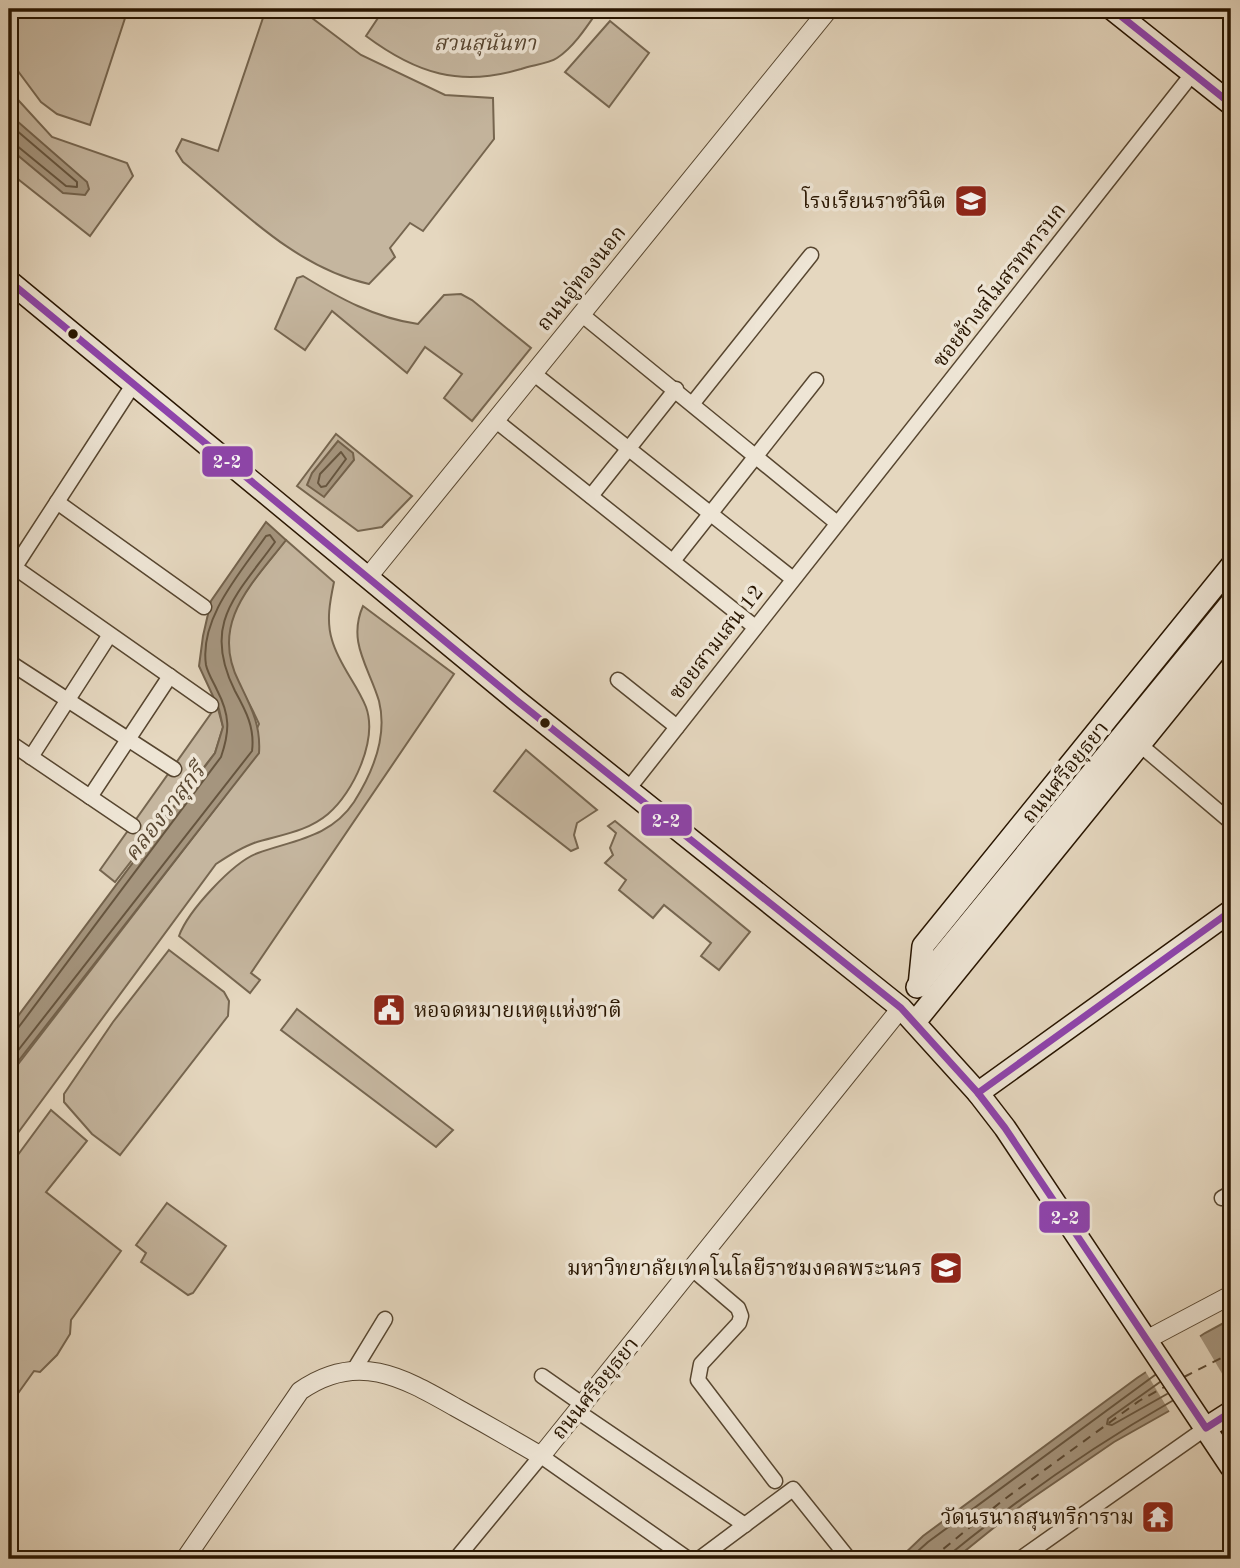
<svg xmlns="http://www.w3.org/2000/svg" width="1240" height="1568" viewBox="0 0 1240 1568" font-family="'Old Standard TT','Noto Serif Thai',serif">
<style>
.green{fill:#c5b69f;stroke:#766650;stroke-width:2}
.water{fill:#a5957e;stroke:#73624c;stroke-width:2}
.pier{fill:#e5d7bf}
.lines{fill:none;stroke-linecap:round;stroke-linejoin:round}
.shore{stroke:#66553f;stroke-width:2}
.ferry{stroke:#5a4832;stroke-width:2;stroke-dasharray:9 7;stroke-linecap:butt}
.minor-casing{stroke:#574630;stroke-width:17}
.tertiary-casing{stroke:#574630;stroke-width:20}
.secondary-casing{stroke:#281500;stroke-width:24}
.minor{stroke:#eee5d5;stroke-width:14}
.tertiary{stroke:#eee5d5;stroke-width:18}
.secondary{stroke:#eee5d5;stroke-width:21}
.bus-1-casing{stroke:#eee5d5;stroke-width:12}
.bus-1{stroke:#8e44ad;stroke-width:7}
.bus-dot{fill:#281500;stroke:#eee5d5;stroke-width:2.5}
.labels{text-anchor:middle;stroke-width:7;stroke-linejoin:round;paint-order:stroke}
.park-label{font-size:21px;font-style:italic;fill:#574530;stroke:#eee5d5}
.poi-label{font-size:21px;fill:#281500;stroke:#eee5d5;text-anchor:end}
.street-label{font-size:21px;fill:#281500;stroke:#eee5d5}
.water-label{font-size:23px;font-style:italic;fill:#5a4832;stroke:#eee5d5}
.line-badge{stroke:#eee5d5;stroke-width:2.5}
.badge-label{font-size:19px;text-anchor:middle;font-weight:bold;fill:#fff}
</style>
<rect width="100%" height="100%" fill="#e5d7bf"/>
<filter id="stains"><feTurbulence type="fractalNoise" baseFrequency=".00286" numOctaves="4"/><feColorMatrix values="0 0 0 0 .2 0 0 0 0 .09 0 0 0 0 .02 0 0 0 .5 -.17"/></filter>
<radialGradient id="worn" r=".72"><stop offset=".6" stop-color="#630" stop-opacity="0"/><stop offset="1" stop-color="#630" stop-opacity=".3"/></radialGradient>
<!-- green -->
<g class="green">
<path d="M9 9H128L90 125 57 114 41 102 9 59Z"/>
<path d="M266 9H300L361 55 445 95 493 98 494 139 423 231 410 223 390 248 395 257 369 284C296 268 239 208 183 162L176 151 182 139 218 151Z"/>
<path d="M384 9H599C588 25 574 47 557 58 548 64 532 65 521 69 460 87 417 74 366 36Z"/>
<path d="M610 21 649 53 609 107 565 72Z"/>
<path d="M9 90 52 137 127 163 133 176 90 236 9 172Z"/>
<path d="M303 276C339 298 375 318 418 324L444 295 461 294 472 300 531 348 472 421 444 398 462 374 425 347 407 373 332 311 305 350 275 329 297 278Z"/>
<path d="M336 434 412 496 382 527 358 531 297 486Z"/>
<path d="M286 540 334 582C330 601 326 621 332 640 339 665 357 684 366 707 378 740 353 793 328 814 307 832 279 835 254 843 240 848 228 856 216 864L9 1145V1076L225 796 259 724C250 702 235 682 229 659 216 615 262 571 286 540Z"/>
<path d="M363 606 454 674 251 973 260 980 250 993 179 936C188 911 233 862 258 853 294 840 331 837 354 802 373 772 388 737 379 701 369 667 347 642 363 606Z"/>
<path d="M217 705 223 727 215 753 115 882 100 870Z"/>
<path d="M526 750 597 810 577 823 574 835 578 848 571 851 494 791Z"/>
<path d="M615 821 750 932 719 970 701 956 711 943 664 905 653 918 619 890 626 880 605 863 613 855 610 848 616 833 608 826Z"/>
<path d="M169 950 224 992 229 1001 228 1016 120 1155 92 1134 64 1102V1094L113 1022Z"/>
<path d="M297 1009 453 1130 436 1147 281 1030Z"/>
<path d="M51 1110 87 1141 46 1192 121 1251 71 1320 70 1334 57 1355 40 1372 34 1371 9 1406V1167Z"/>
<path d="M167 1203 226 1246 193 1293 188 1295 141 1262 146 1253 136 1245Z"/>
</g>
<!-- water -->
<g class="water">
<path d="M9 114 87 182 89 189 85 195 63 193 9 148Z"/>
<path d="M338 441 353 453 354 460 324 497 307 485 312 473Z"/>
<path d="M266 522 286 540C252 584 209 623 239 682 251 707 261 725 259 753L9 1073V1028L215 753 223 727 219 709 199 666 203 636 211 601Z"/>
<path d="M1231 1319V1376L1114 1442 1022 1505 955 1559H899L923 1536 1137 1378 1205 1333Z"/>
</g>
<!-- pier -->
<path class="pier" d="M1198 1333 1227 1382 1171 1414 1144 1369Z"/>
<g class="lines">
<!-- shore -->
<g class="shore">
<path d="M9 124 77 182V187L66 186 16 145 9 143"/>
<path d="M341 452 346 459 326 486 321 487 318 483 320 474Z"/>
<path d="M9 1031 18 1028 221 757C230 731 230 715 217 690 214 683 208 674 206 665 199 618 241 572 266 536L270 535 275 542C237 595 201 623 235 691 246 711 255 728 252 751L9 1062"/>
<path d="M1160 1382 1108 1419 1107 1424 1112 1425 1167 1394"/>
<path d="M909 1559 928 1542 1155 1375"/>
<path d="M951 1559 954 1551C1023 1495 1095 1445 1172 1401"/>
</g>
<!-- ferry -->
<g class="ferry">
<path d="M1184 1377 1231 1353"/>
<path d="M931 1559 1002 1501 1139 1401 1166 1386"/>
</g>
<defs>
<g id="minor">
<path d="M581 314 837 523"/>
<path d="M533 373 793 579"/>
<path d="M693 403 811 255"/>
<path d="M495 420 755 627"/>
<path d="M591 496 676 389"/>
<path d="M57 502 204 607"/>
<path d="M673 561 816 380"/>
<path d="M14 567 211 705"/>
<path d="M9 576 133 385"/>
<path d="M9 662 174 769"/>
<path d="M618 680 677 727"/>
<path d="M9 742 133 826"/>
<path d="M1139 744 1231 822"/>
<path d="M31 757 109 636"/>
<path d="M629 788 1193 73"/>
<path d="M90 797 170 676"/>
<path d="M1222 1198 1231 1193"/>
<path d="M691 1268 738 1308 741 1316 739 1323 701 1364 698 1380 775 1481"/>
<path d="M354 1370 385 1319"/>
<path d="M542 1376 582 1404"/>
<path d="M577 1411 745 1525"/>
<path d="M456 1559 541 1456 688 1559"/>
<path d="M699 1559 793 1489 849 1559"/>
<path d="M1020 1559 1206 1428"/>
</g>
<g id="tertiary">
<path d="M368 577 829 9"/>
<path d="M1146 1340 1231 1295"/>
<path d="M185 1559 300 1391C357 1351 402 1377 455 1407 484 1423 512 1439 541 1456L901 1008"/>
</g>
<g id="secondary">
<path d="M1112 9 1231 104"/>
<path d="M9 281 516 700 901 1008 978 1093 1005 1128 1231 1467"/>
<path d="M919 986 923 946 1231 566"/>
<path d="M917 987 1231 603"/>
<path d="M915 1022 1231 632"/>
<path d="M978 1093 1231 911"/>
<path d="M1206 1428 1231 1412"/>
</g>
</defs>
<!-- minor casing -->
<use href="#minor" class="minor-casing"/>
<!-- tertiary casing -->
<use href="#tertiary" class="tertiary-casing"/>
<!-- secondary casing -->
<use href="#secondary" class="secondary-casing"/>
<!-- minor -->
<use href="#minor" class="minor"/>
<!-- tertiary -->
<use href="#tertiary" class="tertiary"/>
<!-- secondary -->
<use href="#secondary" class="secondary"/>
<defs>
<g id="bus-1">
<path d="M1112 9 1231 104"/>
<path d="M9 281 516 700 901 1008 978 1093 1005 1128 1206 1428 1231 1412"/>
<path d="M978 1093 1231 911"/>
</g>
</defs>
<!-- bus-1 casing -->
<use href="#bus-1" class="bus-1-casing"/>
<!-- bus-1 -->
<use href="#bus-1" class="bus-1"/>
</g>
<!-- icons -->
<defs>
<symbol id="school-square" viewBox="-11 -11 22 22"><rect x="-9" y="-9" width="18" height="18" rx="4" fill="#8f2418" stroke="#eee5d5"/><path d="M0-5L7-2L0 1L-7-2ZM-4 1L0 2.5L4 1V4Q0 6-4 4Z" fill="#fff"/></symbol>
<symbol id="civic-square" viewBox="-11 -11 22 22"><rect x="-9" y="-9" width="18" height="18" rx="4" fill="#8f2418" stroke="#eee5d5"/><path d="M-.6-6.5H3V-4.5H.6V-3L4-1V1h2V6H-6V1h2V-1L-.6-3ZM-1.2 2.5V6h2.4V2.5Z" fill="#fff"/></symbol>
<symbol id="university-square" viewBox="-11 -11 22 22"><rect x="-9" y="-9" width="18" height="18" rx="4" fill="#8f2418" stroke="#eee5d5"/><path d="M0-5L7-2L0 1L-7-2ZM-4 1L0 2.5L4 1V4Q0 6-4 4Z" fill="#fff"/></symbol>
<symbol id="temple-square" viewBox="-11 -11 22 22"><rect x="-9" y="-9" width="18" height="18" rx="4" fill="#8f2418" stroke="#eee5d5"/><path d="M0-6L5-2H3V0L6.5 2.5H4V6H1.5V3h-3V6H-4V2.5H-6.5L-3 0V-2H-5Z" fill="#fff"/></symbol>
</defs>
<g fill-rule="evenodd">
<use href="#school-square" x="952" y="182" width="38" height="38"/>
<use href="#civic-square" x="370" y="991" width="38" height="38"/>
<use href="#university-square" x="927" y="1249" width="38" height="38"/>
<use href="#temple-square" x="1139" y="1498" width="38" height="38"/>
</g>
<!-- markers -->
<g class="bus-dot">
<circle cx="73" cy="334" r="6"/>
<circle cx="545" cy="723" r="6"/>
</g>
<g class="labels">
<!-- park labels -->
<g class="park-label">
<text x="485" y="50">สวนสุนันทา</text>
</g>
<!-- poi labels -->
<g class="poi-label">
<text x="946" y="208">โรงเรียนราชวินิต</text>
<text x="414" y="1017" text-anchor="start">หอจดหมายเหตุแห่งชาติ</text>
<text x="922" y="1275">มหาวิทยาลัยเทคโนโลยีราชมงคลพระนคร</text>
<text x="1134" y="1524">วัดนรนาถสุนทริการาม</text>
</g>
<!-- street labels -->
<g class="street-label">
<text transform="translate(581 278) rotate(-51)" y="7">ถนนอู่ทองนอก</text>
<text transform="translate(999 285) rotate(-52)" y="7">ซอยข้างสโมสรทหารบก</text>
<text transform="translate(716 642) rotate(-52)" y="7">ซอยสามเสน 12</text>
<text transform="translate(1065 772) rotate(-51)" y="7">ถนนศรีอยุธยา</text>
<text transform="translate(595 1388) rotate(-51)" y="7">ถนนศรีอยุธยา</text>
</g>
<!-- water labels -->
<g class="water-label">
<text transform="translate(164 812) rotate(-52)" y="8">คลองวาสุกรี</text>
</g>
</g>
<g class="line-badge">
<rect x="201" y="445" width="53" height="33" rx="7" fill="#8e44ad"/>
<rect x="640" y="803" width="53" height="34" rx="7" fill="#8e44ad"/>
<rect x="1038" y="1200" width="53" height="34" rx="7" fill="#8e44ad"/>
</g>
<g class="badge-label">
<text x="227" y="468">2-2</text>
<text x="666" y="827">2-2</text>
<text x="1065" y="1224">2-2</text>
</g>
<!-- margin -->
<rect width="1240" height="1568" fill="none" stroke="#e5d7bf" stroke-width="35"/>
<rect x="10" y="10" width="1219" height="1547" fill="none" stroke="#281500" stroke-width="3.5"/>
<rect x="18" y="18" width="1205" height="1533" fill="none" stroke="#281500" stroke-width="2"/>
<rect width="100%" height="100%" filter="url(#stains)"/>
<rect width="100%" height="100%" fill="url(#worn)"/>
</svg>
